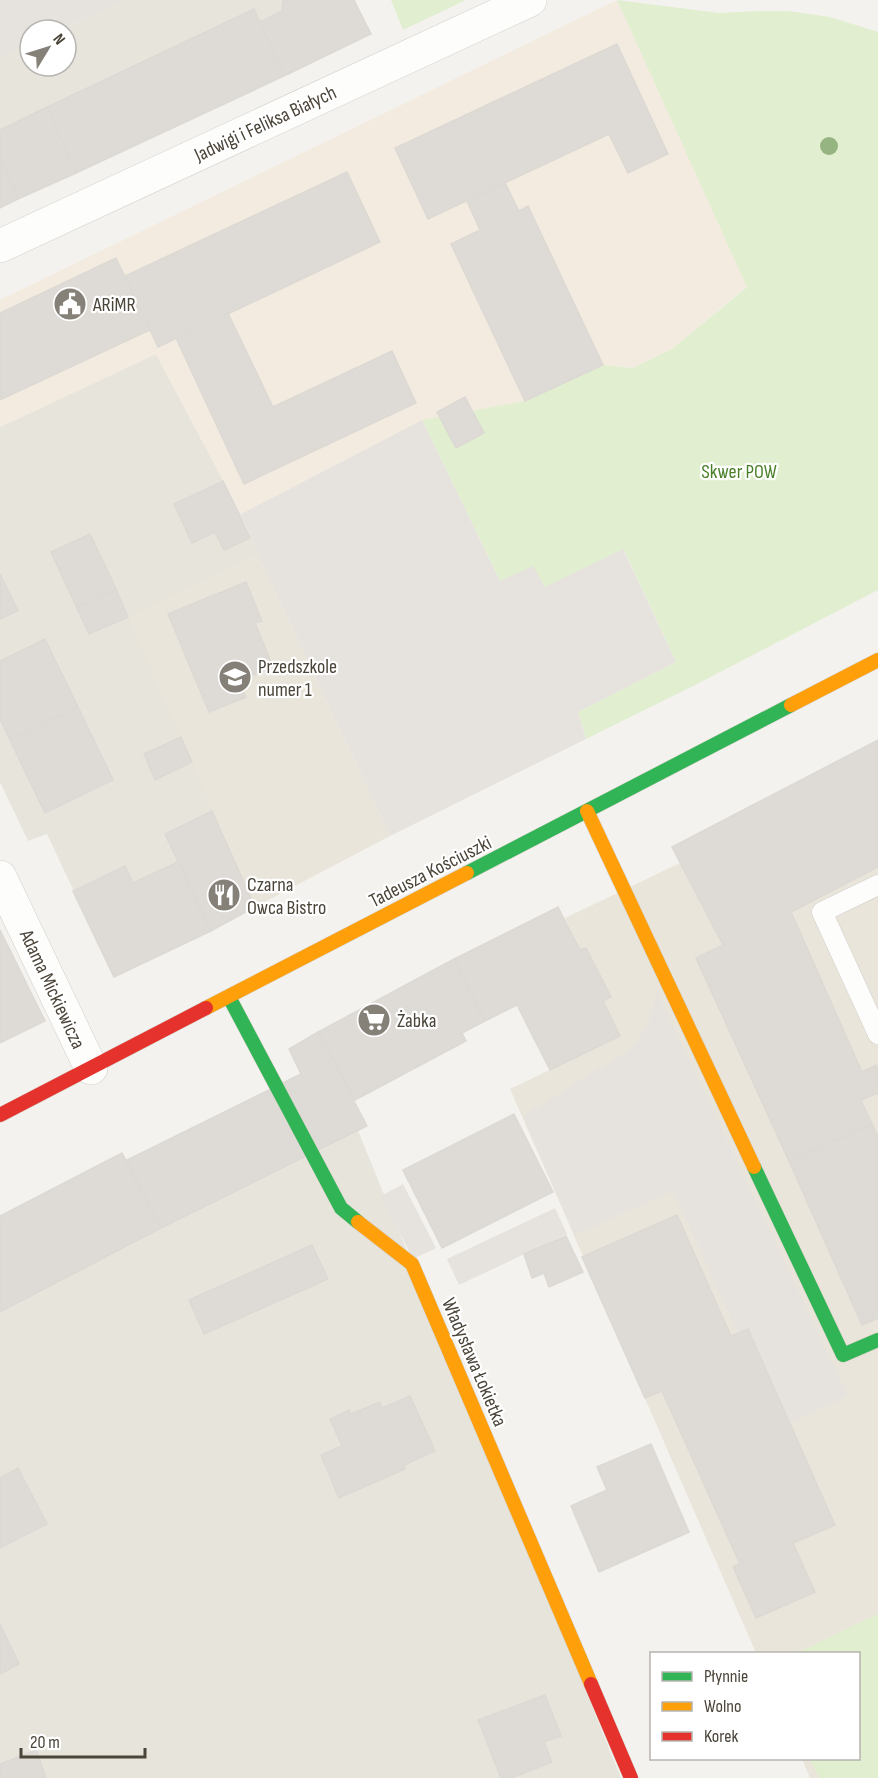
<svg xmlns="http://www.w3.org/2000/svg" width="878" height="1778" viewBox="0 0 878 1778" font-family="'Sofia Sans Condensed',sans-serif">
<style>
.residential{fill:#e7e4dc}
.commercial{fill:#f3ebdf}
.education{fill:#eae5da}
.green{fill:#e1eecf}
.parking{fill:#e6e3df}
.building{fill:#dedbd6;stroke:#dcd9d4;stroke-width:1.5}
.lines{fill:none;stroke-linecap:round;stroke-linejoin:round}
.lane-casing{stroke:#d2d0cb;stroke-width:21}
.street-casing{stroke:#d2d0cb;stroke-width:34}
.fast-casing{stroke:#d3cfc5;stroke-width:15}
.slow-casing{stroke:#d3cfc5;stroke-width:15}
.jam-casing{stroke:#d3cfc5;stroke-width:15}
.lane{stroke:#fdfdfc;stroke-width:20}
.street{stroke:#fdfdfc;stroke-width:33}
.fast{stroke:#30b455;stroke-width:14}
.slow{stroke:#ff9f0a;stroke-width:14}
.jam{stroke:#e5322d;stroke-width:14}
.tree{fill:#96b382}
.labels{text-anchor:middle;stroke-width:4.5;stroke-linejoin:round;paint-order:stroke}
.street-label{font-size:20px;fill:#4b4439;stroke:#fff}
.poi-label{font-size:20px;fill:#4b4439;stroke:#fff;text-anchor:start}
.park-label{font-size:20px;fill:#4a7f2a;stroke:#fff}
</style>
<rect width="100%" height="100%" fill="#f4f2ee"/>
<!-- residential -->
<g class="residential">
<path d="M126 0H354L371 34 0 208V58L30 44V66H66V30H61Z"/>
<path d="M156 354 241 514 258 555 129 617 255 907 211 931 114 977 47 834 28 841 0 782V427Z"/>
<path d="M318 1032 621 1778H0V1216L122 1153 127 1160 301 1074 289 1049Z"/>
</g>
<!-- commercial -->
<path class="commercial" d="M617 0 747 286 672 349 633 368 603 365 525 401 422 420 241 514 156 354 0 427V300Z"/>
<!-- education -->
<g class="education">
<path d="M258 555 390 836 255 907 128 617Z"/>
<path d="M878 740V1778H810L802 1759 858 1758V1654L756 1653 510 1089 620 1036 603 1001 611 997 586 948 580 950 565 918 680 863 672 847Z"/>
</g>
<!-- green -->
<g class="green">
<path d="M391 0H466L403 30Z"/>
<path d="M617 0 719 13 758 11H789L830 17 878 32V590L695 685 586 739 578 712 676 662 624 550 545 587 500 581 422 420 525 401 603 365 633 368 672 349 747 287Z"/>
<path d="M878 1614V1778H819L810 1759 858 1758V1654L796 1653Z"/>
</g>
<!-- parking -->
<g class="parking">
<path d="M0 0H126L61 30H30V44L0 58Z"/>
<path d="M422 420 500 581 533 566 545 587 623 549 676 662 578 712 586 739 390 836 258 555 241 514Z"/>
<path d="M657 991 848 1396 790 1423 748 1330 738 1334 673 1191 575 1235 523 1116 623 1054 637 1041 649 1021Z"/>
<path d="M403 1184 436 1248 413 1259 381 1196Z"/>
<path d="M555 1208 567 1234 459 1285 447 1259Z"/>
</g>
<!-- building -->
<g class="building">
<path d="M283 0H354L371 34 284 76 259 22 282 11Z"/>
<path d="M254 9 284 76 76 173 47 107Z"/>
<path d="M617 44 668 154 628 173 609 134 428 219 395 148Z"/>
<path d="M47 107 76 173 18 199 0 157V130Z"/>
<path d="M0 157 18 199 0 208Z"/>
<path d="M347 172 380 242 158 347 125 276Z"/>
<path d="M505 183 519 211 528 206 603 365 525 401 451 244 480 230 467 201Z"/>
<path d="M116 258 150 330 0 400V313Z"/>
<path d="M228 313 273 407 392 351 416 403 244 484 176 338Z"/>
<path d="M465 397 484 433 456 448 437 412Z"/>
<path d="M223 481 250 538 224 550 215 532 192 543 174 504Z"/>
<path d="M90 534 116 589 77 608 51 552Z"/>
<path d="M0 574 18 611 0 619Z"/>
<path d="M246 582 262 621 255 623 273 667 239 681 246 697 209 712 168 614Z"/>
<path d="M116 589 128 617 89 634 77 608Z"/>
<path d="M45 639 78 707 10 740 0 719V661Z"/>
<path d="M78 707 113 780 45 813 10 740Z"/>
<path d="M181 737 192 762 155 780 144 754Z"/>
<path d="M878 740V867L791 912 862 1072 876 1065 878 1069V1093L861 1100 872 1124 789 1161 696 958 723 945 672 847Z"/>
<path d="M212 811 255 907 211 931 165 834Z"/>
<path d="M178 862 211 931 114 977 73 891 125 866 133 883Z"/>
<path d="M558 907 580 950 586 948 611 997 603 1001 620 1036 550 1070 517 1005 485 1021 454 959Z"/>
<path d="M0 930 45 1021 0 1043Z"/>
<path d="M454 959 485 1021 462 1033 466 1041 355 1100 318 1032Z"/>
<path d="M318 1032 367 1126 161 1228 127 1160 301 1074 289 1049Z"/>
<path d="M514 1114 553 1192 442 1248 403 1170Z"/>
<path d="M872 1124 878 1137V1318L862 1325 789 1161Z"/>
<path d="M122 1153 161 1228 0 1312V1216Z"/>
<path d="M677 1215 731 1336 748 1329 835 1525 793 1543 815 1592 756 1618 733 1567 740 1564 662 1391 645 1398 582 1257Z"/>
<path d="M566 1236 583 1272 549 1287 544 1273 532 1278 524 1254Z"/>
<path d="M312 1245 328 1279 204 1334 189 1300Z"/>
<path d="M410 1396 435 1451 404 1465 405 1469 339 1498 321 1455 342 1446 330 1419 349 1410 351 1414 380 1402 382 1408Z"/>
<path d="M651 1444 689 1532 599 1572 571 1506 607 1490 597 1467Z"/>
<path d="M18 1468 47 1524 0 1548V1478Z"/>
<path d="M0 1624 19 1664 0 1674Z"/>
<path d="M545 1695 561 1736 544 1742 552 1762 512 1778H501L478 1720Z"/>
<path d="M36 1750 46 1778H0V1764Z"/>
</g>
<g class="lines">
<defs>
<path id="lane" d="M878 885 822 912 878 1034"/>
<g id="street">
<path d="M0 246 530 0"/>
<path d="M0 877 91 1068"/>
</g>
<g id="fast">
<path d="M467 873 791 705"/>
<path d="M229 997 341 1208 358 1222"/>
<path d="M754 1167 843 1355 878 1340"/>
</g>
<g id="slow">
<path d="M791 705 878 660"/>
<path d="M587 811 754 1167"/>
<path d="M206 1008 467 873"/>
<path d="M358 1222 412 1264 591 1684"/>
</g>
<g id="jam">
<path d="M0 1115 206 1008"/>
<path d="M591 1684 631 1778"/>
</g>
</defs>
<!-- lane casing -->
<use href="#lane" class="lane-casing"/>
<!-- street casing -->
<use href="#street" class="street-casing"/>
<!-- fast casing -->
<use href="#fast" class="fast-casing"/>
<!-- slow casing -->
<use href="#slow" class="slow-casing"/>
<!-- jam casing -->
<use href="#jam" class="jam-casing"/>
<!-- lane -->
<use href="#lane" class="lane"/>
<!-- street -->
<use href="#street" class="street"/>
<!-- fast -->
<use href="#fast" class="fast"/>
<!-- slow -->
<use href="#slow" class="slow"/>
<!-- jam -->
<use href="#jam" class="jam"/>
</g>
<!-- trees -->
<circle class="tree" cx="829" cy="146" r="9"/>
<!-- icons -->
<defs>
<symbol id="civic-disc" viewBox="-11 -11 22 22"><circle r="9.5" fill="#868178" stroke="#fff"/><path d="M-.6-6.5H3V-4.5H.6V-3L4-1V1h2V6H-6V1h2V-1L-.6-3ZM-1.2 2.5V6h2.4V2.5Z" fill="#fff"/></symbol>
<symbol id="school-disc" viewBox="-11 -11 22 22"><circle r="9.5" fill="#868178" stroke="#fff"/><path d="M0-5L7-2L0 1L-7-2ZM-4 1L0 2.5L4 1V4Q0 6-4 4Z" fill="#fff"/></symbol>
<symbol id="restaurant-disc" viewBox="-11 -11 22 22"><circle r="9.5" fill="#868178" stroke="#fff"/><path d="M-5-6h1v4h1v-4h1v4h1v-4h1v5L-1.5 .5V6h-2V.5L-5-1ZM5-6V6H3V1.5H1.5Q1.5-4 5-6Z" fill="#fff"/></symbol>
<symbol id="supermarket-disc" viewBox="-11 -11 22 22"><circle r="9.5" fill="#868178" stroke="#fff"/><path d="M-6-5.5h2.5l.6 2H6L4.5 2H-2.5L-4.4-4H-6ZM-1.5 3.2a1.3 1.3 0 1 0 .1 0ZM3 3.2a1.3 1.3 0 1 0 .1 0Z" fill="#fff"/></symbol>
</defs>
<g fill-rule="evenodd">
<use href="#civic-disc" x="51" y="285" width="38" height="38"/>
<use href="#school-disc" x="216" y="658" width="38" height="38"/>
<use href="#restaurant-disc" x="205" y="876" width="38" height="38"/>
<use href="#supermarket-disc" x="355" y="1001" width="38" height="38"/>
</g>
<g class="labels">
<!-- street labels -->
<g class="street-label">
<text transform="translate(265 123) rotate(-25)" y="7">Jadwigi i Feliksa Białych</text>
<text transform="translate(430 871) rotate(-27)" y="7">Tadeusza Kościuszki</text>
<text transform="translate(53 989) rotate(65)" y="7">Adama Mickiewicza</text>
<text transform="translate(475 1362) rotate(67)" y="7">Władysława Łokietka</text>
</g>
<!-- poi labels -->
<g class="poi-label">
<text x="93" y="311">ARiMR</text>
<text x="258" y="673">Przedszkole<tspan x="258" dy="23">numer 1</tspan></text>
<text x="247" y="891">Czarna<tspan x="247" dy="23">Owca Bistro</tspan></text>
<text x="397" y="1027">Żabka</text>
</g>
<!-- park labels -->
<g class="park-label">
<text x="739" y="478">Skwer POW</text>
</g>
</g>
<!-- legend -->
<rect x="650" y="1652" width="210" height="108" fill="#ffffff" stroke="#b7b4b0" stroke-width="1.5"/>
<rect x="662" y="1672" width="30" height="9" fill="#30b455" stroke="#b7b4b0" stroke-width="1.5"/>
<text x="704" y="1682" font-size="18" fill="#4b4439">Płynnie</text>
<rect x="662" y="1702" width="30" height="9" fill="#ff9f0a" stroke="#b7b4b0" stroke-width="1.5"/>
<text x="704" y="1712" font-size="18" fill="#4b4439">Wolno</text>
<rect x="662" y="1732" width="30" height="9" fill="#e5322d" stroke="#b7b4b0" stroke-width="1.5"/>
<text x="704" y="1742" font-size="18" fill="#4b4439">Korek</text>
<!-- north arrow -->
<g transform="translate(48 48) rotate(52)"><circle r="28" fill="#ffffff" stroke="#b7b4b0" stroke-width="1.5"/>
<path d="M0-4.5L10 22L0 15L-10 22Z" fill="#868178"/>
<text y="-9" font-size="16" font-weight="bold" text-anchor="middle" fill="#4b4439">N</text>
</g>
<!-- scale -->
<path d="M21 1748v9h124v-9" fill="none" stroke="#4b4439" stroke-width="3"/>
<text x="30" y="1748" font-size="18" fill="#4b4439" stroke="#ffffff" stroke-width="4.5" paint-order="stroke">20 m</text>
</svg>
